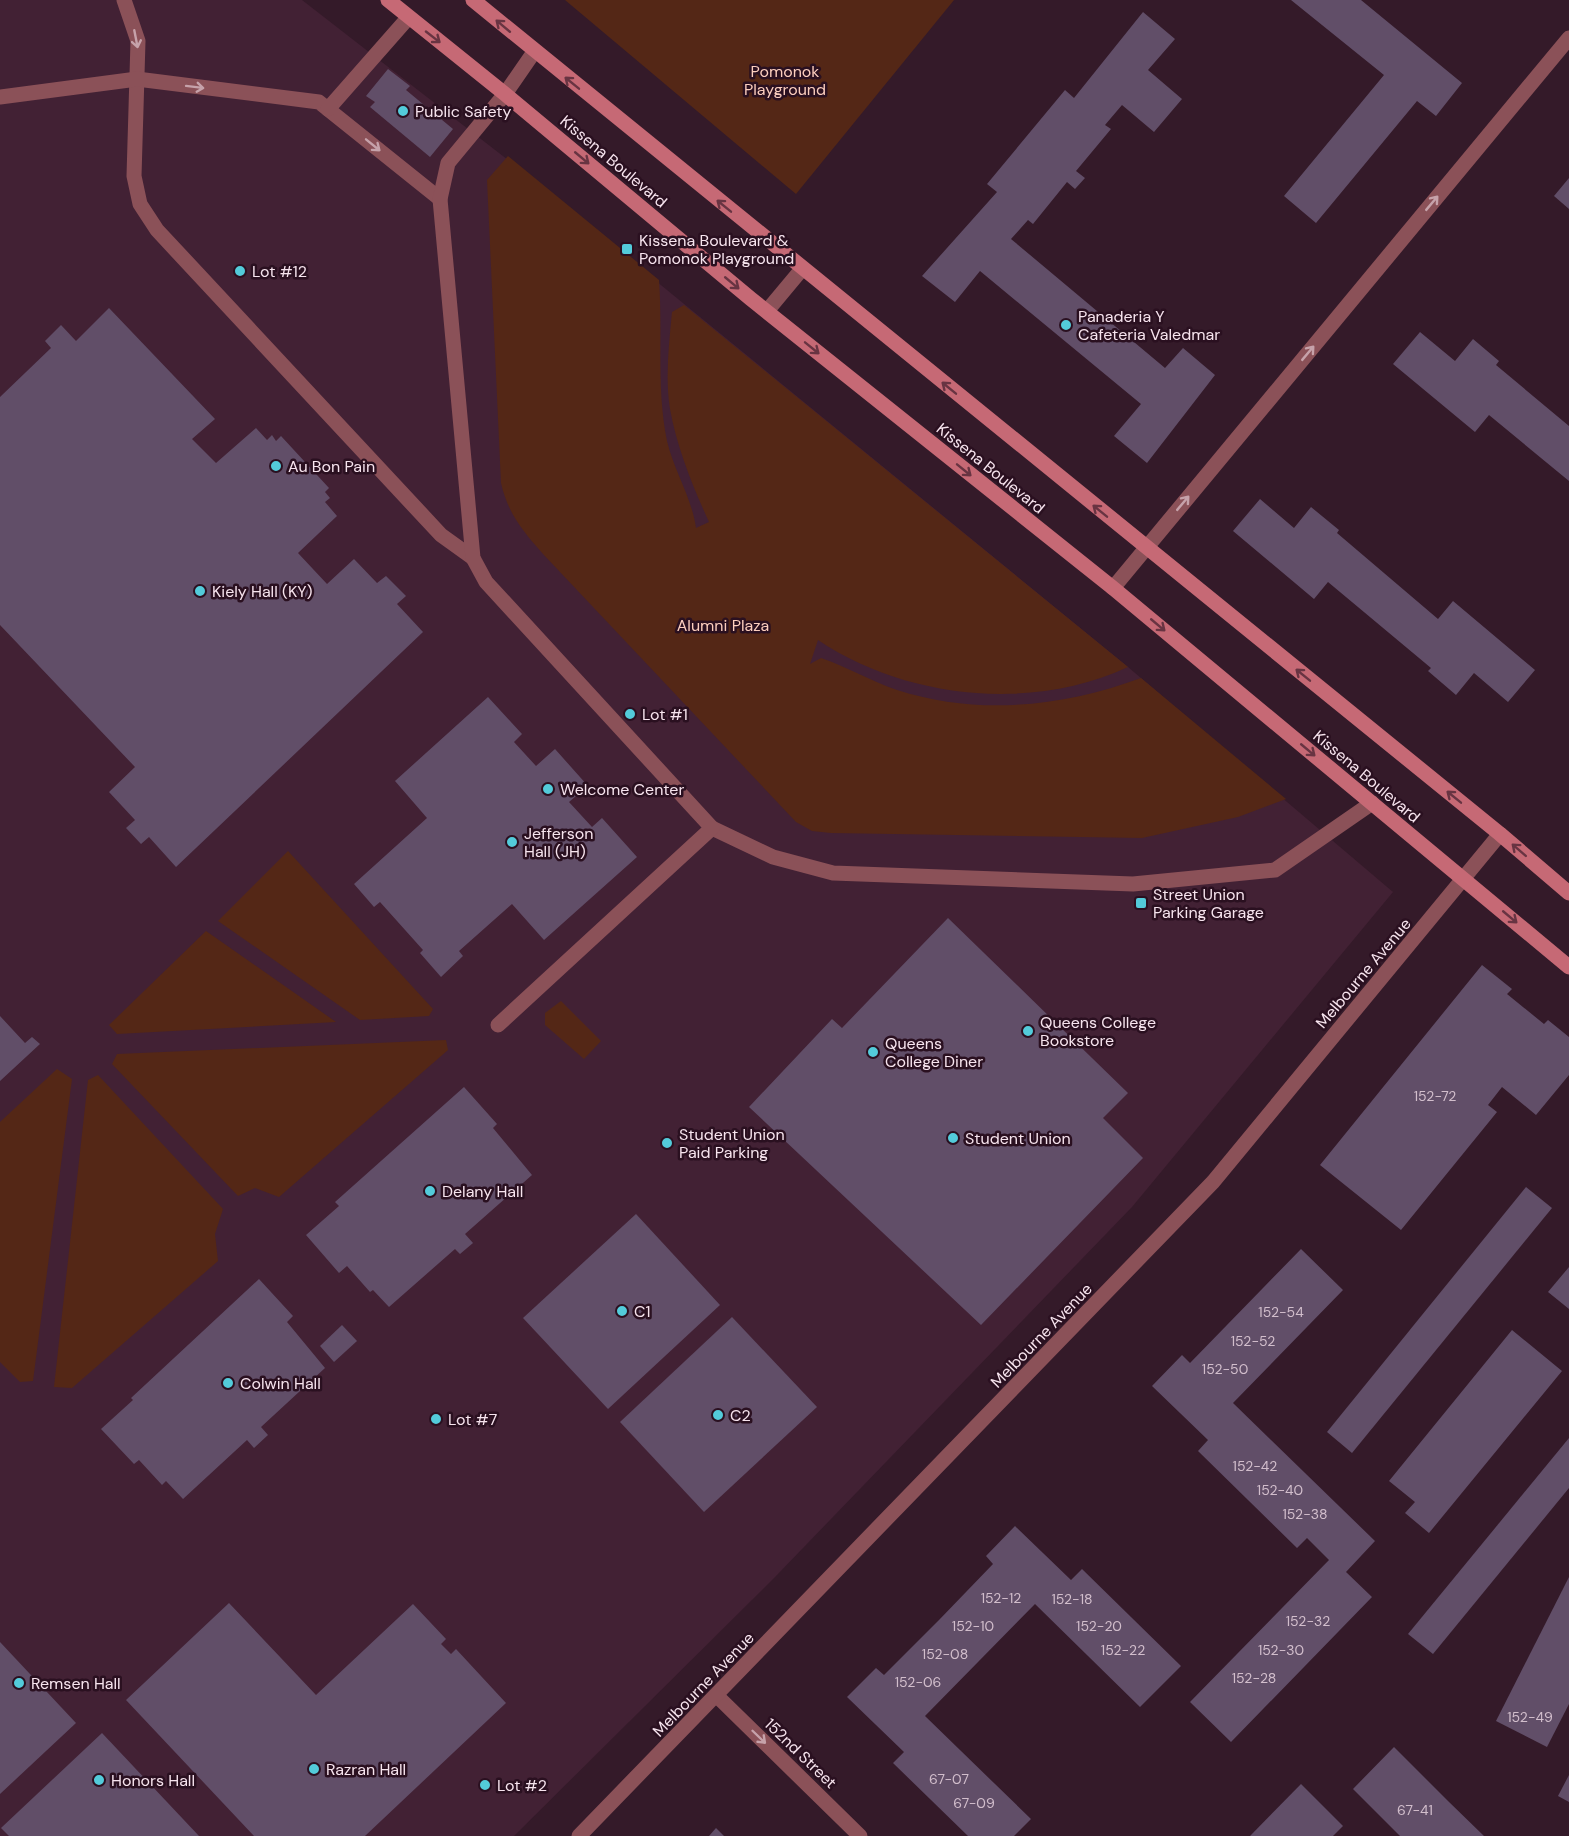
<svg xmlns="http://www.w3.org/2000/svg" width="1569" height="1836" viewBox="0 0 1569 1836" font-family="'DM Sans',sans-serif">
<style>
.built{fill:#422134}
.green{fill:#542716}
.building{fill:#614e68}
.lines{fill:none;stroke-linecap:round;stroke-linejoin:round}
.service{stroke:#8b5158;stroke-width:15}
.minor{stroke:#8b5158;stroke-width:15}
.secondary{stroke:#c66975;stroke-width:15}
.oneway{stroke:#683442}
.oneway2{stroke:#c6a2aa}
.poi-dot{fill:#53cbda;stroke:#2a1020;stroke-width:2}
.labels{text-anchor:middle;stroke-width:5;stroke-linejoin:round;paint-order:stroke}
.number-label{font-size:14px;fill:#d2becc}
.park-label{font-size:16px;fill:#fccebe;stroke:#2a1020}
.poi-label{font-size:16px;fill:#f7e4ee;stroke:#2a1020;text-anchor:start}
.street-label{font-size:16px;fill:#f7e4ee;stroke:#2a1020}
</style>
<rect width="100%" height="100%" fill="#341a29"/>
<!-- built -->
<path class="built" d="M0 0H302L508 160 1128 667 1393 892 1132 1207 776 1576 514 1836H0Z"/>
<!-- green -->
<g class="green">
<path d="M565 0H954L796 194Z"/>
<path d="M508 156 659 280C663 334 656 387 667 441 674 471 692 498 696 528L709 522C693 487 677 448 670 409 665 378 669 344 672 312L684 305 1128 667C1031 712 906 699 818 640L810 664 821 658C847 667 871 681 897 690 978 716 1063 707 1141 678L1286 799 1238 817 1142 838 831 833 812 831 796 822 543 554C523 531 508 514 501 483L487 180Z"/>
<path d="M288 851 433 1009 429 1016 360 1020 218 921Z"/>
<path d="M206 931 336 1022 117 1034 109 1025Z"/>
<path d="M561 1001 601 1041 584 1059 545 1025V1013Z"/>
<path d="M446 1040 448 1050 279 1197 255 1188 238 1196 112 1064 117 1054Z"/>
<path d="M57 1069 72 1079 33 1381 20 1382 0 1362V1122Z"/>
<path d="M98 1075 223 1209 215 1234 218 1261 72 1388 54 1387 88 1080Z"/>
</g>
<!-- building -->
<g class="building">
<path d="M1291 0H1361L1462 83 1436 116 1417 101 1316 223 1284 196 1384 75Z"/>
<path d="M1143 12 1175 39 1148 70 1182 99 1154 132 1122 105 1105 125 1111 129 1076 171 1085 178 1075 189 1067 182 1033 224 1028 220 1011 239 1165 368 1183 348 1215 375 1147 463 1114 436 1141 404 980 271 955 302 922 276 997 192 987 184 1065 90 1074 98Z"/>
<path d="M388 69 410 86 406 90 453 129 430 157 370 107 375 102 366 96Z"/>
<path d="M1569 178V209L1554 196Z"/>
<path d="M109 308 215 419 192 439 216 463 256 428 267 440 272 435 276 441 281 436 329 488 325 492 330 498 325 502 337 516 298 553 327 584 354 559 377 583 386 576 406 596 397 604 423 632 176 867 149 837 141 844 126 828 135 820 109 792 135 767 0 625V397L51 348 45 341 61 325 76 341Z"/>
<path d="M1420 332 1455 361 1473 339 1499 361 1496 365 1569 426V481L1489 415 1475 432 1393 364Z"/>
<path d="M1260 499 1294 528 1311 507 1339 530 1337 533 1438 619 1453 601 1535 670 1508 702 1474 673 1456 695 1428 671 1431 668 1328 582 1314 599 1233 531Z"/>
<path d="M488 697 522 734 514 742 536 766 555 749 588 786 569 802 592 827 602 818 637 857 544 940 512 904 459 951 463 956 441 977 420 953 423 950 380 902 374 907 354 884 427 818 395 781Z"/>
<path d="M948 918 1128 1093 1103 1118 1143 1158 981 1325 749 1107 832 1019 842 1028Z"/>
<path d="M1482 965 1512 989 1507 994 1544 1024 1548 1020 1569 1037V1075L1536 1115 1502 1087 1488 1105 1497 1112 1401 1230 1320 1165Z"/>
<path d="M0 1016 25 1043 32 1037 40 1044 0 1081Z"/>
<path d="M464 1087 497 1124 493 1128 532 1175 465 1234 473 1243 460 1254 455 1249 389 1307 373 1290 370 1292 347 1266 339 1273 306 1235 339 1206 335 1202Z"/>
<path d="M1526 1187 1552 1208 1352 1453 1327 1432Z"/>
<path d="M636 1214 720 1305 608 1409 523 1318Z"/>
<path d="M1301 1249 1343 1290 1233 1403 1375 1541 1346 1572 1372 1597 1231 1742 1190 1702 1329 1560 1307 1538 1297 1548 1248 1500 1198 1451 1208 1440 1152 1386 1182 1355 1190 1363Z"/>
<path d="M1569 1267V1309L1548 1292Z"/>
<path d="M259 1279 293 1316 287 1322 325 1368 261 1427 268 1435 254 1448 247 1440 183 1499 166 1481 162 1485 139 1460 134 1464 101 1429 133 1400 131 1398Z"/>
<path d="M732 1317 817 1407 704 1512 620 1422Z"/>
<path d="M342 1325 357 1341 334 1362 320 1346Z"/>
<path d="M1512 1330 1562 1371 1429 1533 1405 1513 1415 1502 1389 1481Z"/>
<path d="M1569 1438V1488L1433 1654 1408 1634Z"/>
<path d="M1015 1526 1071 1580 1082 1569 1181 1666 1140 1707 1035 1604 925 1716 1031 1819 1014 1836H968L893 1763 904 1752 847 1697 876 1668 884 1675 939 1620 993 1564 986 1556Z"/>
<path d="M1569 1577V1704L1547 1747 1496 1721Z"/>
<path d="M229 1603 316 1695 413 1604 446 1639 441 1644 451 1654 456 1649 506 1703 365 1836H254L126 1700Z"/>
<path d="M0 1642 76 1723 0 1794Z"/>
<path d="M102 1733 199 1836H9L1 1828Z"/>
<path d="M1394 1747 1448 1801 1484 1836H1400L1353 1789Z"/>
<path d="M1569 1775V1802L1558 1796Z"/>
<path d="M1301 1784 1343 1826 1333 1836H1250Z"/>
<path d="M716 1828 724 1836H709Z"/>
</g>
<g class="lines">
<!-- service -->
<g class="service">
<path d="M124 0 138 41 134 176 140 204 157 230 441 535 473 558"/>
<path d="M0 97 137 79 319 102 440 199"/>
<path d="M328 109 408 18"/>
<path d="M767 311 802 269"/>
<path d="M1113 588 1569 38"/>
<path d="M712 828 773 857 833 873 1133 884 1275 870 1372 803"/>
<path d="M498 1025 712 828 486 582 473 558 440 199 448 163 505 94 534 52"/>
</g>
<!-- minor -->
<g class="minor">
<path d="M717 1696 860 1836"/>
<path d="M579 1836 1213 1182 1500 834"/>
</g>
<!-- secondary -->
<g class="secondary">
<path d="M388 0 505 94 751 299 1113 588 1569 967"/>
<path d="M473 0 1500 834 1569 893"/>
</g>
</g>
<!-- one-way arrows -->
<defs><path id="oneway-shaft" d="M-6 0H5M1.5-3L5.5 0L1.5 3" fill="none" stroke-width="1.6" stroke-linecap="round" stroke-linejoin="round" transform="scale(1.5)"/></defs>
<g class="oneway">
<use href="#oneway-shaft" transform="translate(503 26) rotate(-140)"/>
<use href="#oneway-shaft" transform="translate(433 37) rotate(38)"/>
<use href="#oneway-shaft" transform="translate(572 83) rotate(-141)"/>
<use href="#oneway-shaft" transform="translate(582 158) rotate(40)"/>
<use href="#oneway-shaft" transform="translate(724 206) rotate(-141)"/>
<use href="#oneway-shaft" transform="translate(732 283) rotate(40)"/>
<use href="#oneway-shaft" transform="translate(812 348) rotate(39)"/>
<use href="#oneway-shaft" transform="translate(949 388) rotate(-141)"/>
<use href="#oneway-shaft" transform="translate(964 470) rotate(39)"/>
<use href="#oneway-shaft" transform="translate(1100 511) rotate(-141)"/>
<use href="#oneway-shaft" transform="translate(1158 625) rotate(40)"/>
<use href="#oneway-shaft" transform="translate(1303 675) rotate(-141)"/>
<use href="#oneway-shaft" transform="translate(1308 750) rotate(40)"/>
<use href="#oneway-shaft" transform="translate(1454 797) rotate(-141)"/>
<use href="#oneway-shaft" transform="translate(1519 850) rotate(-139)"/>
<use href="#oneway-shaft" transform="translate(1510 917) rotate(40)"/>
</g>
<g class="oneway2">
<use href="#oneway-shaft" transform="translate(136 39) rotate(79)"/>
<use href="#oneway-shaft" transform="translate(195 87) rotate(7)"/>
<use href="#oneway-shaft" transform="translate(373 145) rotate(39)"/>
<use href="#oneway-shaft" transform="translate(1432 203) rotate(-50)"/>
<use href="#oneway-shaft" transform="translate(1308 353) rotate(-50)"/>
<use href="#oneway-shaft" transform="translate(1183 503) rotate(-50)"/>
<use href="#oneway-shaft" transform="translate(759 1737) rotate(44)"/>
</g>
<!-- markers -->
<g class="poi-dot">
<circle cx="403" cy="111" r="6"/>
<rect x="621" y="243" width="12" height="12" rx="3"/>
<circle cx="240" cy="271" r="6"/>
<circle cx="1066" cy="325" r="6"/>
<circle cx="276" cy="466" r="6"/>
<circle cx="200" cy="591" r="6"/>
<circle cx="630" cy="714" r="6"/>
<circle cx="548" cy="789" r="6"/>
<circle cx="512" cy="842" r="6"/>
<rect x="1135" y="897" width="12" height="12" rx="3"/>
<circle cx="1028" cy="1031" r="6"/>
<circle cx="873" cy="1052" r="6"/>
<circle cx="953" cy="1138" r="6"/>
<circle cx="667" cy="1143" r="6"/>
<circle cx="430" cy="1191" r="6"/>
<circle cx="622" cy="1311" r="6"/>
<circle cx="228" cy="1383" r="6"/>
<circle cx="718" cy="1415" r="6"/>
<circle cx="436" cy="1419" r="6"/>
<circle cx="19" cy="1683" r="6"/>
<circle cx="314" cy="1769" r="6"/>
<circle cx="99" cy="1780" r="6"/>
<circle cx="485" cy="1785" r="6"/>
</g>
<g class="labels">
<!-- number labels -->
<g class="number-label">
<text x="1435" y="1101">152-72</text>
<text x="1281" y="1317">152-54</text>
<text x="1253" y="1346">152-52</text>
<text x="1225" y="1374">152-50</text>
<text x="1255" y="1471">152-42</text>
<text x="1280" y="1495">152-40</text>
<text x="1305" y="1519">152-38</text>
<text x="1001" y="1603">152-12</text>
<text x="1072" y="1604">152-18</text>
<text x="1308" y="1626">152-32</text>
<text x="973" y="1631">152-10</text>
<text x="1099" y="1631">152-20</text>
<text x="1123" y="1655">152-22</text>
<text x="1281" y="1655">152-30</text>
<text x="945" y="1659">152-08</text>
<text x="1254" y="1683">152-28</text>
<text x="918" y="1687">152-06</text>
<text x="1530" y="1722">152-49</text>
<text x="949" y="1784">67-07</text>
<text x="974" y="1808">67-09</text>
<text x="1415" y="1815">67-41</text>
</g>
<!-- park labels -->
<g class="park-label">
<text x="785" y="77">Pomonok<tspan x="785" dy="18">Playground</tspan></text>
<text x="723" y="631">Alumni Plaza</text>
</g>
<!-- poi labels -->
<g class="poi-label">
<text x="415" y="117">Public Safety</text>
<text x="639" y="246">Kissena Boulevard &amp;<tspan x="639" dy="18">Pomonok Playground</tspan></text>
<text x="252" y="277">Lot #12</text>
<text x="1078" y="322">Panaderia Y<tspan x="1078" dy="18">Cafeteria Valedmar</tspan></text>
<text x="288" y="472">Au Bon Pain</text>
<text x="212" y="597">Kiely Hall (KY)</text>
<text x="642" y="720">Lot #1</text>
<text x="560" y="795">Welcome Center</text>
<text x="524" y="839">Jefferson<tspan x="524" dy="18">Hall (JH)</tspan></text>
<text x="1153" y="900">Street Union<tspan x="1153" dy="18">Parking Garage</tspan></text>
<text x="1040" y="1028">Queens College<tspan x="1040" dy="18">Bookstore</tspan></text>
<text x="885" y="1049">Queens<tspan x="885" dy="18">College Diner</tspan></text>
<text x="679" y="1140">Student Union<tspan x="679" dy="18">Paid Parking</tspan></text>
<text x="965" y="1144">Student Union</text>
<text x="442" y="1197">Delany Hall</text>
<text x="634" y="1317">C1</text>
<text x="240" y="1389">Colwin Hall</text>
<text x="730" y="1421">C2</text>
<text x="448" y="1425">Lot #7</text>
<text x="31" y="1689">Remsen Hall</text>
<text x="326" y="1775">Razran Hall</text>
<text x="111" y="1786">Honors Hall</text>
<text x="497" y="1791">Lot #2</text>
</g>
<!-- street labels -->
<g class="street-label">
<text transform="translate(614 161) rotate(40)" y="6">Kissena Boulevard</text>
<text transform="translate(991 468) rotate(39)" y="6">Kissena Boulevard</text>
<text transform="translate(1367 776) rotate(40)" y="6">Kissena Boulevard</text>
<text transform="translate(1363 973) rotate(-50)" y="6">Melbourne Avenue</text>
<text transform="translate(1041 1335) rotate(-46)" y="6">Melbourne Avenue</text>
<text transform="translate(703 1684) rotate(-46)" y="6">Melbourne Avenue</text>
<text transform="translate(801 1753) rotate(44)" y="6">152nd Street</text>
</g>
</g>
</svg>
